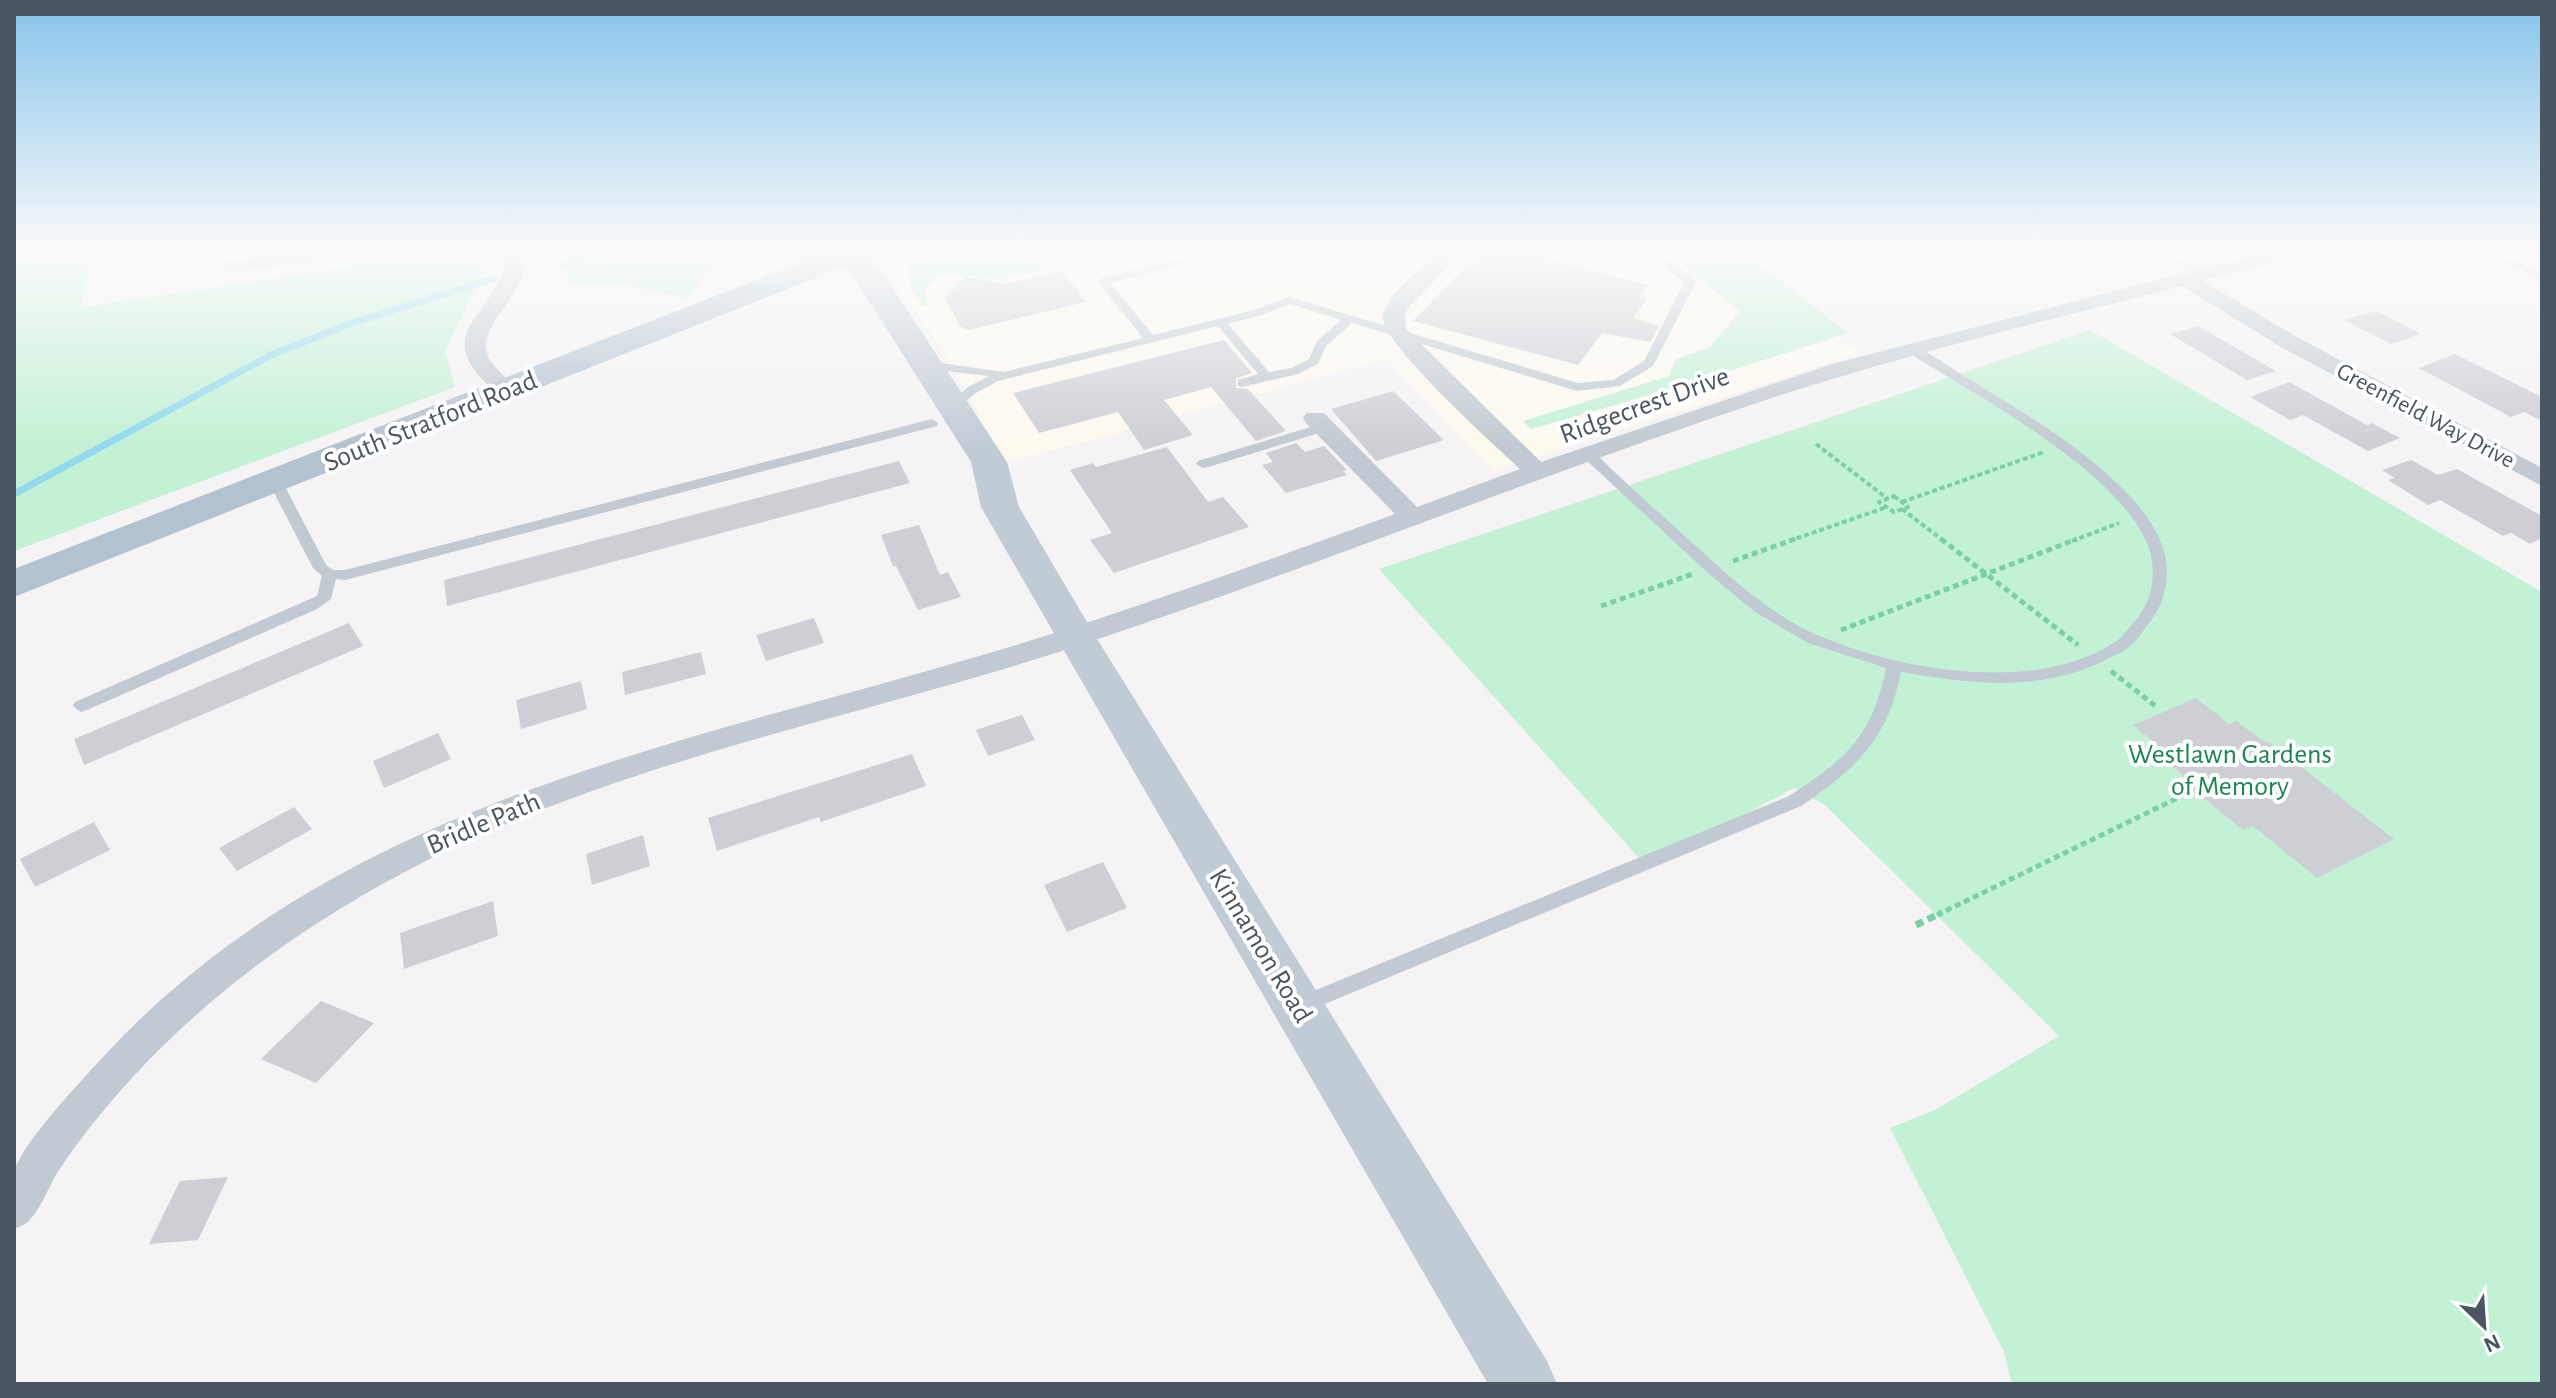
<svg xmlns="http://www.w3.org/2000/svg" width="2556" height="1398" viewBox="0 0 2556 1398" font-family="'Alegreya Sans',sans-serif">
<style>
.commercial{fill:#fdf9ef}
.green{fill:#c3f1d5}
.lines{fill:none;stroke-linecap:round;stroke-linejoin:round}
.stream{stroke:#90daee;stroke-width:7}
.building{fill:#cdcfd5}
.path-far2{stroke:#7ad0a6;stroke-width:4;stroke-dasharray:5 3;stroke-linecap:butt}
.path-far1{stroke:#7ad0a6;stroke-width:5;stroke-dasharray:6 4;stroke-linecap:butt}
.path{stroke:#7ad0a6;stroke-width:7;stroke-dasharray:8 5;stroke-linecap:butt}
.lane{fill:#c1cad2;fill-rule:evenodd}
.street{fill:#c1cad2;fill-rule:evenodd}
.secondary{fill:#c1cbd6;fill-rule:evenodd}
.primary{fill:#b3c2d1;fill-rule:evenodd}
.labels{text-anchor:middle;stroke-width:8;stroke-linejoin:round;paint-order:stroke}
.far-street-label{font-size:24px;fill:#4a5661;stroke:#fff}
.street-label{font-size:28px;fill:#4a5661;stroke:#fff}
.park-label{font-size:28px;fill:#17864f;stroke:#fff}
</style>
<rect width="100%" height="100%" fill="#f5f3f3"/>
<!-- commercial -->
<path class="commercial" d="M899 252H1733L1859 353 1493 471 1386 359 1006 463 948 358 898 283 895 261Z"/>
<!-- green -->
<g class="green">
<path d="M14 252H92L80 308 404 258 456 252H492L445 351 455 387 14 551Z"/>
<path d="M558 252H729L686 298 624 285 570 284Z"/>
<path d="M926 252H1122L1002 279 943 274 924 289 928 304 922 307 910 287 906 268Z"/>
<path d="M1665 252H1775L1752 259 1848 333 1692 383 1531 429 1523 421 1669 376 1675 360 1710 347 1740 311Z"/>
<path d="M2090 330 2542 592V1384H2012L2004 1352 1890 1128 1935 1110 2059 1036 1825 805 1794 788 1722 826 1640 859 1379 569Z"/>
</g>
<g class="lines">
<!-- stream -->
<g class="stream">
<path d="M563 264 606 252"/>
<path d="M14 494 271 355 349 324 493 279"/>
</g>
</g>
<!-- building -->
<g class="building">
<path d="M1480 252H1554L1548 259 1648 285 1639 297 1647 299 1633 318 1659 326 1650 342 1602 333 1578 365 1413 321Z"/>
<path d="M1062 271 1086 302 968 330 961 327 945 298 965 277 1005 284Z"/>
<path d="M2376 311 2421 334 2391 344 2344 320Z"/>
<path d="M2198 326 2276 371 2247 380 2170 334Z"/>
<path d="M1224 340 1252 373 1236 378V388L1248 389 1286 431 1256 441 1211 387 1164 400 1193 435 1144 450 1118 412 1039 433 1013 393Z"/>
<path d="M2455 354 2542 397V421L2524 412 2511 417 2419 368Z"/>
<path d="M2289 382 2367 425 2372 423 2400 438 2368 451 2303 415 2290 420 2250 397Z"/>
<path d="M1393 391 1444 440 1376 461 1331 409Z"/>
<path d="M1296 443 1305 452 1324 446 1347 470 1343 471 1347 475 1286 493 1262 465 1273 462 1266 453Z"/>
<path d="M1167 447 1208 502 1223 497 1249 527 1114 573 1090 540 1112 533 1070 470 1093 463 1096 467Z"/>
<path d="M2411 460 2438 475 2457 469 2542 516V538L2530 544 2511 533 2503 536 2440 500 2428 505 2388 480 2395 478 2382 470Z"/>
<path d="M899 461 910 483 447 606 444 580Z"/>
<path d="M919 525 940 575 948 572 961 597 918 610 896 566H893L881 535Z"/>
<path d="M814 618 824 643 766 661 756 635Z"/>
<path d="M349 623 363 646 84 765 74 739Z"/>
<path d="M701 652 706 674 625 695 622 672Z"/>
<path d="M581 681 587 709 521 729 516 700Z"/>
<path d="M2196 698 2229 724 2236 721 2266 743 2269 742 2394 839 2317 878 2253 826 2243 830 2181 780 2186 778 2157 754 2165 751 2133 725Z"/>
<path d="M1022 715 1035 740 988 756 976 730Z"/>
<path d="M438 733 451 759 384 788 373 761Z"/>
<path d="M912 754 926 786 821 822 819 817 717 851 708 818Z"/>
<path d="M294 807 312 829 237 871 219 848Z"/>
<path d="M94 822 110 850 35 887 20 859Z"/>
<path d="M643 835 650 866 592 885 586 854Z"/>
<path d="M1103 862 1127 908 1067 932 1044 885Z"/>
<path d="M493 901 498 936 404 969 400 933Z"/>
<path d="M321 1001 374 1023 316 1083 261 1059Z"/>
<path d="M228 1177 198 1240 149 1244 180 1181Z"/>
</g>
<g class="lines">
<!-- path-far2 -->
<g class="path-far2">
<path d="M1816 444 1888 499"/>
<path d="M1894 496 1908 507 1894 512 1879 502Z"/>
<path d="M1902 502 2044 452"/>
<path d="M1902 509 1944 541"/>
<path d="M1789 541 1887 507"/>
<path d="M2072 541 2119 523"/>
</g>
<!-- path-far1 -->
<g class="path-far1">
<path d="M1941 539 2078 645"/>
<path d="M1733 561 1795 539"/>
<path d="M1601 606 1693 574"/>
<path d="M1841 630 2077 539"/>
<path d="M2111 671 2158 708"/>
<path d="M1937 915 2186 794"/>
</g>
<!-- path -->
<path class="path" d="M1916 925 1941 913"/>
<!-- lane -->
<g class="lane">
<path d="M1210 252H1227L1110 283 1153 335 1254 310 1289 297 1578 383 1613 380 1644 361 1684 283 1650 252H1661L1696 282 1653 366 1620 386 1577 391 1352 323 1326 346 1318 364 1298 374 1242 387 1238 386V380L1258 374 1218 326 998 381 976 393 954 410 950 409V403L968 387 989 376 927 369 921 365 927 361 1004 372 1143 338 1099 283V279ZM1290 304 1341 320 1317 341 1309 359 1291 368 1269 372 1228 324 1262 315Z"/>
<path d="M2156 252H2169L2210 275 2200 277Z"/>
<path d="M2481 252H2494L2542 273V280Z"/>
<path d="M1911 345C1931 352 1950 368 1969 379 2027 415 2141 480 2163 548 2172 577 2165 605 2146 627 2141 634 2136 641 2130 646 2125 651 2116 655 2109 658 2046 693 1969 684 1901 672 1888 739 1856 769 1801 806L1308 1011 1301 1013 1294 1011 1291 1005 1294 999 1789 796C1846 759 1872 737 1886 668L1808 643 1755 612 1708 573 1584 458V452H1594C1624 482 1656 510 1687 538 1727 574 1767 613 1817 635 1900 671 2036 694 2115 642 2123 637 2129 627 2136 620 2154 598 2158 567 2146 541 2114 468 1974 394 1907 352V346Z"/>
<path d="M932 419 938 423 937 426 345 580 336 579 331 599 317 609 87 710 81 712 73 706 75 702 317 596 322 576 313 568 268 481 270 478 275 477 282 481 326 565 333 570H345Z"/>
<path d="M1324 423 1330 427 1329 430 1208 467 1203 468 1196 464 1198 461Z"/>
</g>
<!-- street -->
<g class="street">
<path d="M300 252H360L350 258 230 272 220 266 230 260Z"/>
<path d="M506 252H526C529 297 476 322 488 356 493 369 510 379 518 390L514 395C499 399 493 390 483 380 431 326 506 309 506 252Z"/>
<path d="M791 252H815L831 265 821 271 814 269Z"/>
<path d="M1440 252H1462L1409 307 1405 314 1406 329 1541 462 1832 364 2267 252H2300L2297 256 2203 281 2297 337 2542 468V486L2281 347 2182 286C2048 320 1915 352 1784 394 1549 471 1323 564 1089 642 860 719 616 759 401 874 288 934 181 1015 100 1115 85 1133 70 1153 57 1173 48 1188 39 1214 25 1224 22 1226 18 1227 14 1229 14 1212 9 1188 14 1172 22 1143 82 1080 104 1056 333 807 670 747 979 656 1120 615 1257 564 1395 514L1306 423 1303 418 1306 413H1324L1417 507 1520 469C1498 448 1376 339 1383 315 1390 290 1422 269 1440 252Z"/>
</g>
<!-- secondary -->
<path class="secondary" d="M832 252H860L875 261 1007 462 1019 507 1094 634 1547 1361 1557 1384H1488L981 507 971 462 852 274 830 255Z"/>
<!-- primary -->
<path class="primary" d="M828 252H869L865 258 14 597V569Z"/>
</g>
<!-- sky -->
<linearGradient id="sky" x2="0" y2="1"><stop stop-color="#85c3ea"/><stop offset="0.56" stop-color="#fafafa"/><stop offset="1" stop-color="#fafafa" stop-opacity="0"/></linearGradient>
<rect width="2556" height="447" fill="url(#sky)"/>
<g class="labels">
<!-- far-street labels -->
<g class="far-street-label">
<text transform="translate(2426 415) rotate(28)" y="8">Greenfield Way Drive</text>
</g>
<!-- street labels -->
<g class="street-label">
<text transform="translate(1644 404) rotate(-20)" y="10">Ridgecrest Drive</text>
<text transform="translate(430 420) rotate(-22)" y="10">South Stratford Road</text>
<text transform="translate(483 822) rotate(-23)" y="10">Bridle Path</text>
<text transform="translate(1262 945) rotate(59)" y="10">Kinnamon Road</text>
</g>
<!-- park labels -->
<g class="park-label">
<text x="2230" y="763">Westlawn Gardens<tspan x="2230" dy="32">of Memory</tspan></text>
</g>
</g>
<!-- border -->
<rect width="2556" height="1398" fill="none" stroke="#4a5661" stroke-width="32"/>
<!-- north arrow -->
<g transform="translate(2484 1326) rotate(155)" stroke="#ffffff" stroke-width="6" paint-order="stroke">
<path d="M0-6L14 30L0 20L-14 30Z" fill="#4a5661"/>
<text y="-12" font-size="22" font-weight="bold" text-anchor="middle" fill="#4a5661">N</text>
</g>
</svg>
